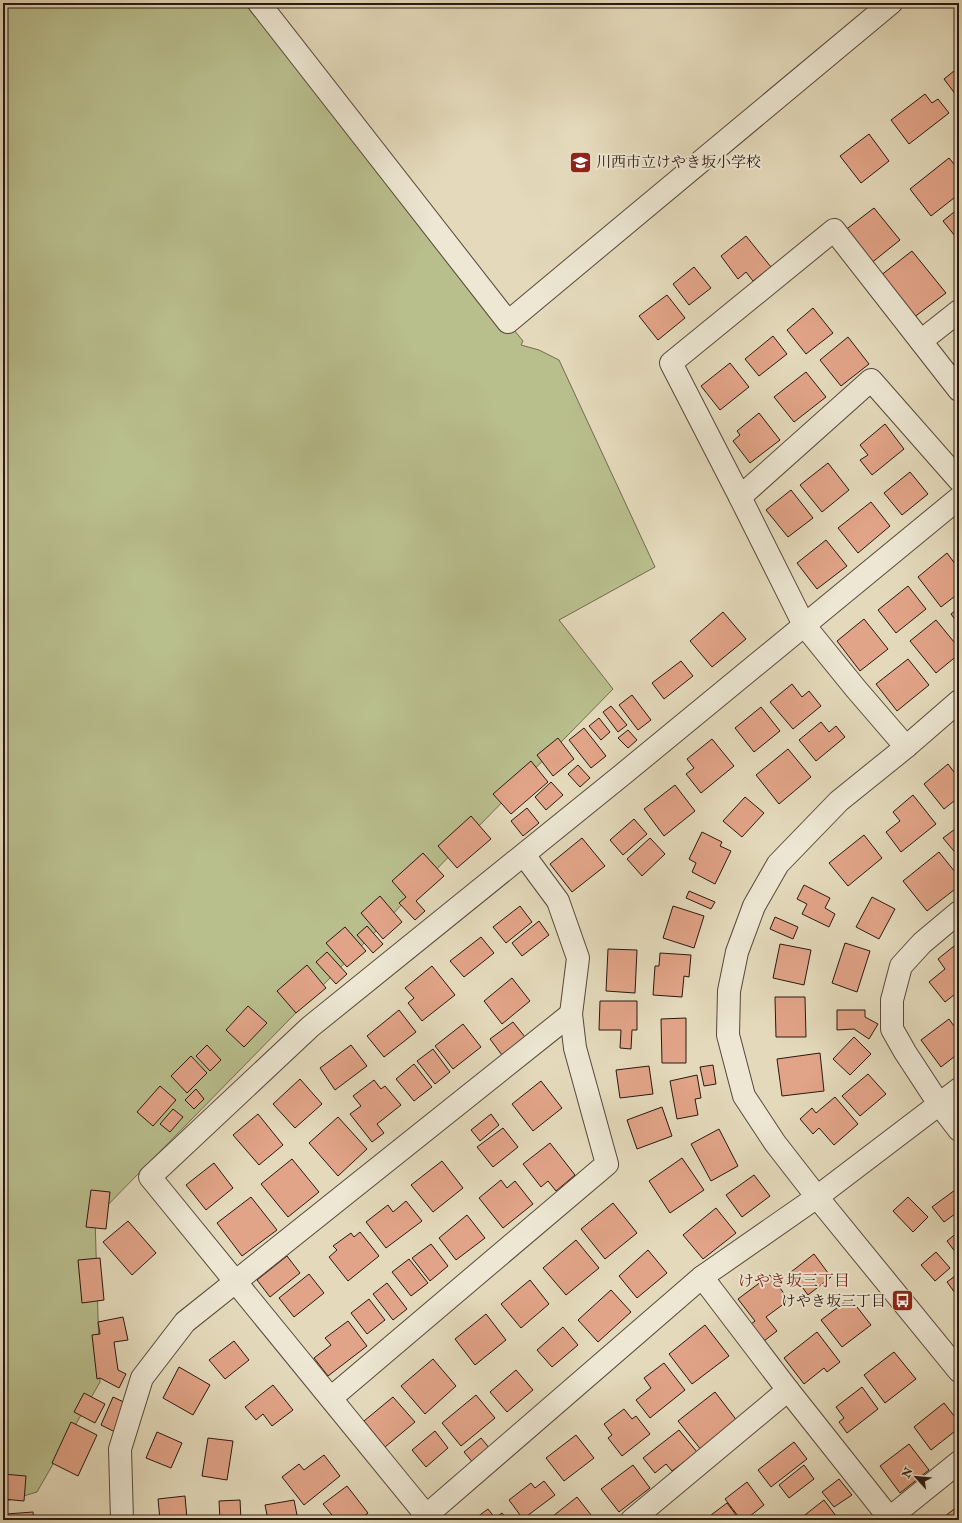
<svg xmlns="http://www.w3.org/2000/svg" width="962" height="1523" viewBox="0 0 962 1523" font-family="'IM FELL Double Pica','Noto Serif JP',serif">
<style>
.green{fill:#b9be8d;stroke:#726b4f}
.building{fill:#e2a488;stroke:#2a1811}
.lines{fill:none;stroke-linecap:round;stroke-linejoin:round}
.minor-casing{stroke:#58483c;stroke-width:24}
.tertiary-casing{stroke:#58483c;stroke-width:24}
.minor{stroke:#ede7d3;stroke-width:22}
.tertiary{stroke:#ede7d3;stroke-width:22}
.labels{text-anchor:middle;stroke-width:4;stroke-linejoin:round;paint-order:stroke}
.poi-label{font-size:15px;fill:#2a1811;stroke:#ede7d3;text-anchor:start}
.neighbourhood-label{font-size:16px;fill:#7a1f14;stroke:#ede7d3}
</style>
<rect width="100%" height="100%" fill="#e4dabb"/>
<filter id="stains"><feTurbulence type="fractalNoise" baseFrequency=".005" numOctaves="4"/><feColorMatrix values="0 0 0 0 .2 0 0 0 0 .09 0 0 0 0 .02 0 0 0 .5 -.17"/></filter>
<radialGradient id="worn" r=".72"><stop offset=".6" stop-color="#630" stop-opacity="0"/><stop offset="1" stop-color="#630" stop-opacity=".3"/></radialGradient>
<!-- green -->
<path class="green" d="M3 3H244L523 341 521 345 539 350 559 360 655 567 559 620 613 689 95 1218 100 1382 37 1492 3 1502Z"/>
<!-- building -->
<g class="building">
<path d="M959 67V99L944 79Z"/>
<path d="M925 94 932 103 938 99 949 113 909 144 891 120Z"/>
<path d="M869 134 889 161 861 183 840 156Z"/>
<path d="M949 158 959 170V194L931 216 910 189Z"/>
<path d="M874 208 900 240 870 264 844 231Z"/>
<path d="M959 208V241L943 221Z"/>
<path d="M746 236 771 267 753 281 746 272 738 279 721 256Z"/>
<path d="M912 251 946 293 913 318 880 276Z"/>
<path d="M694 267 711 288 689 305 673 284Z"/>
<path d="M667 295 685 318 658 340 639 316Z"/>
<path d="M813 308 833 333 806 354 787 330Z"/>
<path d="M773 336 787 354 759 376 745 359Z"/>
<path d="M848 337 869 364 841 386 820 360Z"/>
<path d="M959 359V372L953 364Z"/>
<path d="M730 363 749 387 720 410 701 386Z"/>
<path d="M806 372 826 397 794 422 774 397Z"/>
<path d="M759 413 780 440 750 463 733 441 740 435 737 431Z"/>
<path d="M885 424 904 449 872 475 860 460 868 455 860 445Z"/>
<path d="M828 463 849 490 822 512 800 485Z"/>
<path d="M910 472 928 494 902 515 884 493Z"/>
<path d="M791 490 813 518 788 537 766 510Z"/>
<path d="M871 502 890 526 858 553 838 528Z"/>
<path d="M826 540 847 566 817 589 797 563Z"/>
<path d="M947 553 959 569V593L941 607 918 577Z"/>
<path d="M908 586 926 609 896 633 878 610Z"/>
<path d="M959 608V625L951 614Z"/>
<path d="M723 612 746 639 712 667 690 641Z"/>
<path d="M864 619 888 649 860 671 837 641Z"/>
<path d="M936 620 959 648V654L936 673 910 641Z"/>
<path d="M908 659 929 685 897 711 876 684Z"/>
<path d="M681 661 693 676 664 699 652 683Z"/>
<path d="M792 684 802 697 809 691 821 706 793 729 770 702Z"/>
<path d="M632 695 651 720 638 730 619 705Z"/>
<path d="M611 706 627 725 618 732 603 712Z"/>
<path d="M761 707 780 731 754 752 735 728Z"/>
<path d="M599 718 610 732 601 740 589 726Z"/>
<path d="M821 722 829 732 836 726 845 737 816 761 799 740Z"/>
<path d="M584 728 606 756 591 768 569 740Z"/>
<path d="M628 730 637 740 628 748 618 738Z"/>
<path d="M558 738 574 759 553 776 537 755Z"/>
<path d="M712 739 734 766 701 793 686 774 694 768 687 759Z"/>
<path d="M788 749 811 777 779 804 756 775Z"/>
<path d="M531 761 548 782 511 814 493 794Z"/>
<path d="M948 764 957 776 959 775V797L944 809 924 784Z"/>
<path d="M578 765 590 778 580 787 568 774Z"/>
<path d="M551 782 563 795 546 810 535 797Z"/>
<path d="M675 785 695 811 664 836 644 809Z"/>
<path d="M913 795 936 824 901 852 886 832 900 821 893 812Z"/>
<path d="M745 797 764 813 742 837 723 821Z"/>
<path d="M527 808 539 823 523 836 511 821Z"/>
<path d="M471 816 491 839 457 868 438 846Z"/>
<path d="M634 819 647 834 623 855 610 840Z"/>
<path d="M959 826V856H958L943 838Z"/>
<path d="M702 832 722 842 720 846 731 851 715 884 692 872 696 863 689 859Z"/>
<path d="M864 835 882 858 848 886 829 863Z"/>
<path d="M582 838 605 866 572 892 550 864Z"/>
<path d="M650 838 665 854 642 876 627 859Z"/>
<path d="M939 852 959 877V886L927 911 903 881Z"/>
<path d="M423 853 444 876 416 901 425 911 415 920 399 903 406 897 392 881Z"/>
<path d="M804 885 830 898 825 908 835 914 829 927 802 914 807 904 797 899Z"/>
<path d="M689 891 715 902 711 909 686 898Z"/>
<path d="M380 896 402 922 383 939 361 913Z"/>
<path d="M872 897 895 909 879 939 856 927Z"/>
<path d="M520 906 532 922 506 943 493 927Z"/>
<path d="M673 906 704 916 694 948 663 938Z"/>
<path d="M775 917 798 927 793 939 770 929Z"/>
<path d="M539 921 549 935 522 956 512 943Z"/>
<path d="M367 926 383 944 373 953 357 935Z"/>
<path d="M345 927 366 951 347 967 326 943Z"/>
<path d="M481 937 494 953 464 977 450 961Z"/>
<path d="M959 942V991L945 1002 929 982 945 969 938 959Z"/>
<path d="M845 943 870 951 857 992 832 983Z"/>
<path d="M780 944 811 950 804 985 773 978Z"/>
<path d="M608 949 637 950 635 993 606 991Z"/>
<path d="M327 952 347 974 336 984 316 962Z"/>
<path d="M660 953 691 955 689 977 684 976 682 997 653 995 655 966H659Z"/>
<path d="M307 965 326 988 296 1013 277 991Z"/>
<path d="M432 966 455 995 422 1021 408 1003 414 998 405 988Z"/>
<path d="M512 978 530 1001 502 1024 484 1001Z"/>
<path d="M775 997H805L806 1037H776Z"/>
<path d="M600 1001H637V1030H632L631 1049 620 1048 621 1030H599Z"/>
<path d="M248 1006 267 1023 244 1047 226 1030Z"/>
<path d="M399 1010 416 1032 384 1057 367 1036Z"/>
<path d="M837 1010H865V1017L878 1024 869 1039 854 1029 837 1030Z"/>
<path d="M686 1018V1063H662L661 1019Z"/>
<path d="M949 1019 959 1033V1053L941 1067 921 1040Z"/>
<path d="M513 1022 525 1037 502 1055 490 1039Z"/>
<path d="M463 1024 481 1047 453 1069 435 1046Z"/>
<path d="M854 1037 871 1054 850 1075 833 1059Z"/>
<path d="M207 1045 221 1060 210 1071 196 1056Z"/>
<path d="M351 1045 367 1066 335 1090 320 1068Z"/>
<path d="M433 1049 450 1072 435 1084 417 1061Z"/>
<path d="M820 1053 824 1091 782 1096 777 1059Z"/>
<path d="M191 1056 207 1073 187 1093 171 1076Z"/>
<path d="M414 1064 432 1087 414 1101 396 1079Z"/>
<path d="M713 1065 716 1084 704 1086 700 1067Z"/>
<path d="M649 1066 653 1094 620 1098 616 1070Z"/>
<path d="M868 1074 886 1094 860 1116 842 1096Z"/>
<path d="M697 1075 701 1098 695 1099 698 1115 677 1119 670 1081Z"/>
<path d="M300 1079 322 1104 295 1128 273 1104Z"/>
<path d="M374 1080 381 1089 385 1086 401 1105 377 1124 384 1133 372 1142 350 1114 361 1106 353 1096Z"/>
<path d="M541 1081 562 1108 533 1131 512 1104Z"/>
<path d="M160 1086 176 1100 153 1126 137 1112Z"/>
<path d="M196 1089 204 1099 194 1109 185 1100Z"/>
<path d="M835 1097 858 1124 834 1145 819 1128 813 1134 800 1119 812 1108 816 1113Z"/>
<path d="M662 1107 672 1136 637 1149 627 1120Z"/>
<path d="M173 1109 183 1117 170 1132 160 1124Z"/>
<path d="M258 1114 283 1145 259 1165 233 1135Z"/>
<path d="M491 1114 499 1125 480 1141 471 1130Z"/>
<path d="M338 1117 367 1149 338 1176 309 1143Z"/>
<path d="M503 1128 518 1147 493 1167 477 1147Z"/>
<path d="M719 1129 738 1166 711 1181 691 1144Z"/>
<path d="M550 1143 575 1175 556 1191 548 1181 541 1187 523 1164Z"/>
<path d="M682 1158 704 1190 670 1213 649 1181Z"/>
<path d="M292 1159 319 1192 288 1217 261 1184Z"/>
<path d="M442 1161 463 1188 433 1212 411 1185Z"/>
<path d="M214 1163 233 1188 206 1210 186 1185Z"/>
<path d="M754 1175 770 1196 742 1217 726 1195Z"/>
<path d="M501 1180 507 1188 515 1181 533 1204 503 1228 479 1198Z"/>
<path d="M91 1190 110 1192 106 1229 86 1227Z"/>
<path d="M955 1190 959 1194V1211L944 1222 932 1207Z"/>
<path d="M251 1197 277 1230 242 1256 217 1223Z"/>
<path d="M908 1197 928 1217 913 1232 893 1211Z"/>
<path d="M406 1201 422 1221 386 1248 366 1222 388 1205 393 1212Z"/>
<path d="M613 1203 637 1233 605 1259 581 1229Z"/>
<path d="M716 1208 736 1233 703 1259 683 1235Z"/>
<path d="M467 1215 485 1238 456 1260 439 1238Z"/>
<path d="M128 1221 156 1253 132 1275 103 1242Z"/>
<path d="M959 1231V1257L947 1241Z"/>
<path d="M360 1232 379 1256 348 1281 329 1257 337 1250 333 1246 351 1233 354 1237Z"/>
<path d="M576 1240 599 1268 566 1295 543 1268Z"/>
<path d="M431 1244 448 1266 430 1281 412 1258Z"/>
<path d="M648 1250 667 1273 637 1298 619 1276Z"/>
<path d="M936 1252 950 1268 935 1281 921 1265Z"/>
<path d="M814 1254 831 1277 808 1295 791 1272Z"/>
<path d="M287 1256 300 1273 270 1297 257 1280Z"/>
<path d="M100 1258 104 1300 82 1303 78 1260Z"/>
<path d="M409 1259 428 1283 411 1296 392 1272Z"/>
<path d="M959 1273V1296L958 1297 947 1282Z"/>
<path d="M309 1274 324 1293 294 1317 279 1298Z"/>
<path d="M770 1275 789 1300 766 1317 777 1331 764 1341 751 1324 755 1321 738 1299Z"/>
<path d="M530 1280 549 1304 521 1328 501 1304Z"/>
<path d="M387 1283 407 1309 393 1320 373 1294Z"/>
<path d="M611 1290 631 1312 598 1342 578 1320Z"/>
<path d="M850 1298 871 1325 842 1347 821 1320Z"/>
<path d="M369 1299 385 1320 367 1334 351 1313Z"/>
<path d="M959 1306V1318L954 1309Z"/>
<path d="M486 1314 506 1340 475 1365 455 1339Z"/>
<path d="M123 1317 128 1340 114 1342 118 1370 126 1374 119 1388 100 1378 97 1379 92 1335 100 1334 98 1322Z"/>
<path d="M348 1321 367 1346 328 1376 314 1358 331 1345 325 1338Z"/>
<path d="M705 1325 729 1356 692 1384 669 1354Z"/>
<path d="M563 1327 578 1345 552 1367 537 1350Z"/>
<path d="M817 1332 840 1362 827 1372 824 1368 804 1384 784 1358Z"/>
<path d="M234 1341 249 1360 225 1379 209 1360Z"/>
<path d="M894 1352 916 1379 885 1403 864 1375Z"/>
<path d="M433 1359 456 1386 425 1414 401 1386Z"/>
<path d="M664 1363 685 1390 650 1418 636 1400 651 1388 644 1378Z"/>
<path d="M179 1367 210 1385 193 1415 163 1398Z"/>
<path d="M516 1370 533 1390 507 1412 490 1392Z"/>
<path d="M273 1385 293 1410 272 1426 263 1414 256 1420 245 1407Z"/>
<path d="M862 1387 878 1409 847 1433 839 1422 844 1418 836 1407Z"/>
<path d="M715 1392 738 1422 702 1451 678 1421Z"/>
<path d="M84 1393 105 1404 95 1423 74 1412Z"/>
<path d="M476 1395 495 1418 461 1446 442 1423Z"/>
<path d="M113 1397 128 1404 115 1432 101 1425Z"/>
<path d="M393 1397 415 1422 385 1447 364 1421Z"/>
<path d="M944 1403 959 1422V1428L931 1450 914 1427Z"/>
<path d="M624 1409 632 1419 636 1416 650 1434 622 1456 608 1438 612 1435 604 1424Z"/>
<path d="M71 1422 97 1435 78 1476 52 1463Z"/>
<path d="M679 1430 697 1452 672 1471 666 1464 655 1473 643 1458Z"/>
<path d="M435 1431 448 1448 426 1467 412 1450Z"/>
<path d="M157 1432 182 1443 171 1468 146 1458Z"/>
<path d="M576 1435 594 1458 564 1481 546 1458Z"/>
<path d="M208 1438 233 1441 227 1480 202 1476Z"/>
<path d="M481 1438 491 1450 474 1464 464 1452Z"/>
<path d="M794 1442 807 1459 771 1487 758 1470Z"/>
<path d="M909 1444 929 1470 900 1493 880 1466Z"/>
<path d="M324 1455 340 1476 304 1505 282 1477 299 1464 304 1470Z"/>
<path d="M633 1465 650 1488 619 1512 601 1489Z"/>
<path d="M804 1465 814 1479 789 1498 779 1485Z"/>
<path d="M3 1474 26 1476 24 1501 3 1499Z"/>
<path d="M839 1479 852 1495 834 1507 822 1492Z"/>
<path d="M544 1481 555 1495 523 1519 509 1500 531 1483 535 1488Z"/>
<path d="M747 1482 764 1505 745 1520H741L725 1499Z"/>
<path d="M347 1486 368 1513 359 1520H336L323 1504Z"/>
<path d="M185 1496 187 1519 201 1518V1520H160L158 1499Z"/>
<path d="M577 1497 595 1520H548Z"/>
<path d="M240 1500 241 1520H220L219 1501Z"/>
<path d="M294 1500 298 1520H268L265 1505Z"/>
<path d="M824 1500 839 1520H802L801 1518Z"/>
<path d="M727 1503 740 1520H715L711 1515Z"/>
<path d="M958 1506 959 1520H940Z"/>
<path d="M488 1509 495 1518 502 1513 508 1520H473Z"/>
<path d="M33 1512 34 1520H6V1514Z"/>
</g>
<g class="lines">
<defs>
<g id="minor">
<path d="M259 3 508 322 891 3"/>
<path d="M921 341 959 311"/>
<path d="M959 390 834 230 671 363 740 497 871 380 959 480"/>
<path d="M740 497 804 625 856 689 906 747"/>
<path d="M959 912 922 943 901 966 892 1000V1029L905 1052 939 1104 959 1130"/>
<path d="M331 1398 607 1164 575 1048 571 1014 578 958 558 901 524 855"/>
<path d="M122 1520 120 1449 142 1378 185 1322 571 1014"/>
<path d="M421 1520 702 1277"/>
<path d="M430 1520 150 1177 310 1027 622 775 959 498"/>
<path d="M632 1520 788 1390"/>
<path d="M887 1520 959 1462"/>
<path d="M891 1520 788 1390 702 1277 817 1197 959 1089"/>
</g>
<path id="tertiary" d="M959 701 906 747 839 801 778 864 754 906 737 952 729 991 728 1035 744 1096 775 1143 817 1197 959 1371"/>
</defs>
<!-- minor casing -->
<use href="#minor" class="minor-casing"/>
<!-- tertiary casing -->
<use href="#tertiary" class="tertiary-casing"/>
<!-- minor -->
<use href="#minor" class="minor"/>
<!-- tertiary -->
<use href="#tertiary" class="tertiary"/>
</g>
<!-- icons -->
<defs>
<symbol id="school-square" viewBox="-11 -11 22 22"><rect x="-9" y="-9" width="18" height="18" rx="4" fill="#8f2418" stroke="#ede7d3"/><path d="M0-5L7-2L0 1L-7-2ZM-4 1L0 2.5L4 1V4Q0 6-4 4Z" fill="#fff"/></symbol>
<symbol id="bus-square" viewBox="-11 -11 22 22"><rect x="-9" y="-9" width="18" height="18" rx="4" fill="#8f2418" stroke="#ede7d3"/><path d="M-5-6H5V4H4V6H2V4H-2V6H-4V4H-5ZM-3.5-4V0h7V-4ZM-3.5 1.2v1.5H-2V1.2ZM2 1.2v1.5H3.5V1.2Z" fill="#fff"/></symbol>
</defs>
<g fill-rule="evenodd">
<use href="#school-square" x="568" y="150" width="25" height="25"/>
<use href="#bus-square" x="890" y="1288" width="25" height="25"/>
</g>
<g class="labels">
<!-- poi labels -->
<g class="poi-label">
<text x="596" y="167">川西市立けやき坂小学校</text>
<text x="886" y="1306" text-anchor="end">けやき坂三丁目</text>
</g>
<!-- neighbourhood labels -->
<g class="neighbourhood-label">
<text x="794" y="1286">けやき坂三丁目</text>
</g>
</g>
<!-- margin -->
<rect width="962" height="1523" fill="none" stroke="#e4dabb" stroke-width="16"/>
<rect x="4" y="4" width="954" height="1515" fill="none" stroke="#2a1811" stroke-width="2"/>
<rect x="8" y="8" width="946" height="1507" fill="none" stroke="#2a1811"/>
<!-- north arrow -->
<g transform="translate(916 1477) rotate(297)" stroke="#ede7d3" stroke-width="3" paint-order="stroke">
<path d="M0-3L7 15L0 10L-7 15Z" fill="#2a1811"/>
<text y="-6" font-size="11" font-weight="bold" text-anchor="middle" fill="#2a1811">N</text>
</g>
<rect width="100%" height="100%" filter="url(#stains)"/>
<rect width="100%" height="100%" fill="url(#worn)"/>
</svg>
